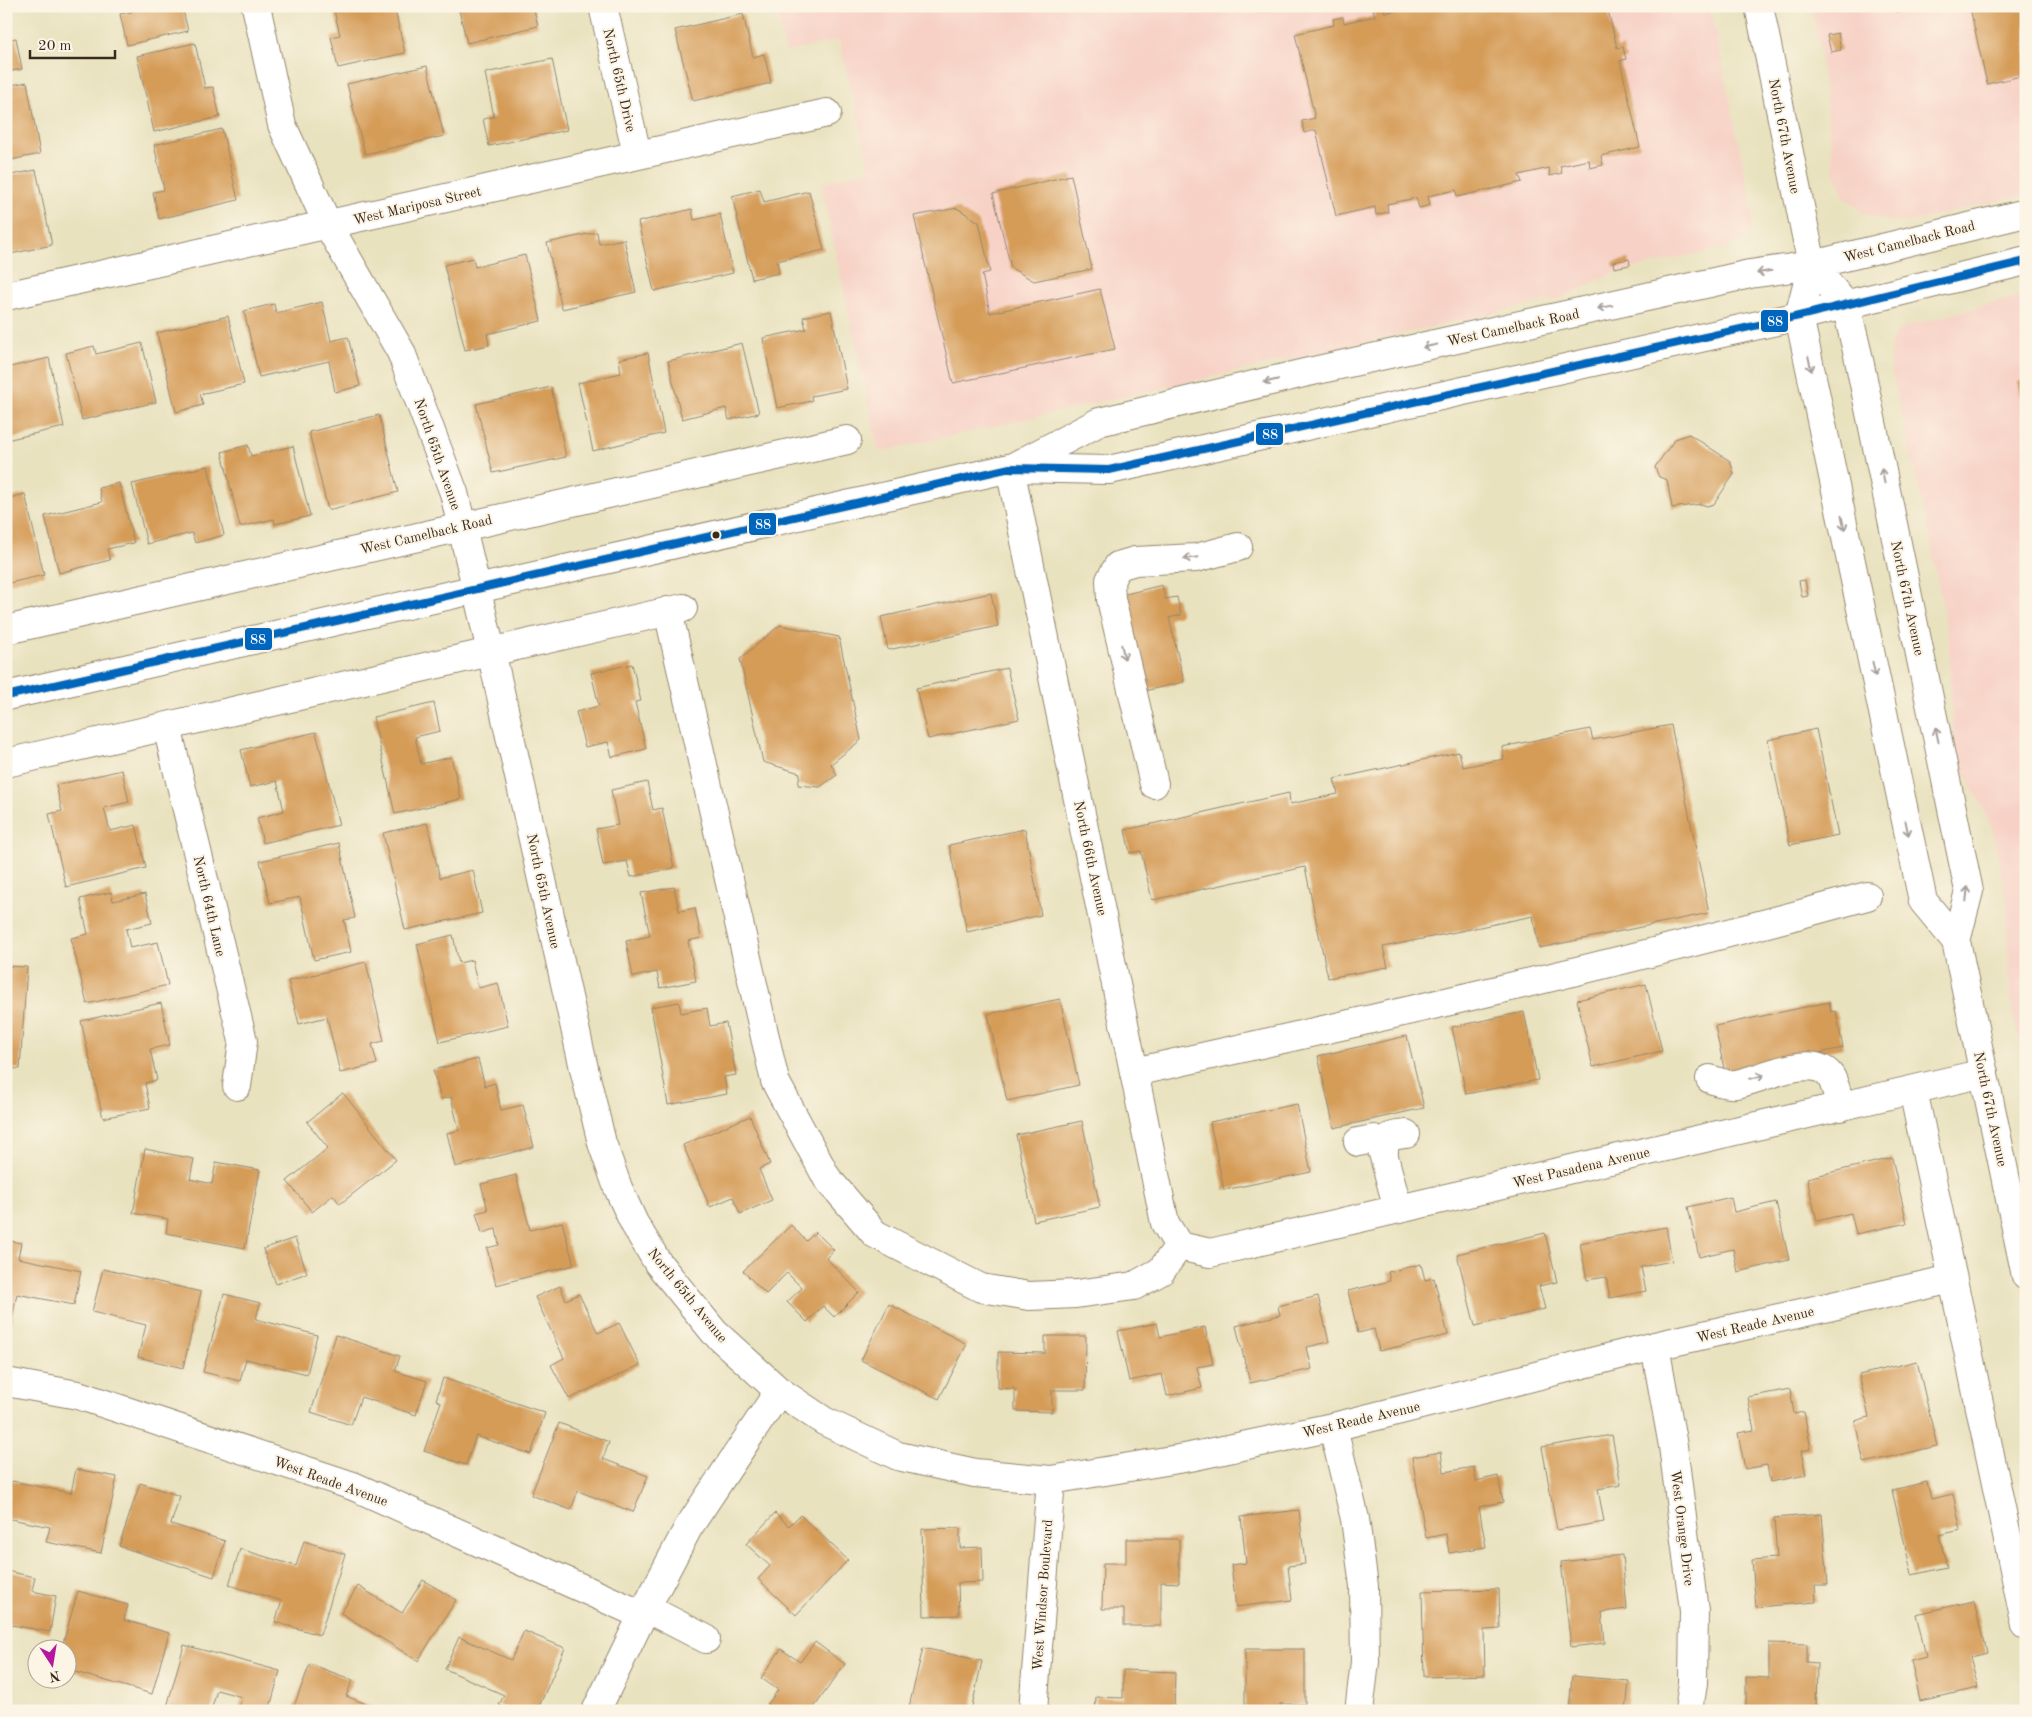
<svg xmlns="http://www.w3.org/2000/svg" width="2032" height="1717" viewBox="0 0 2032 1717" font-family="'Old Standard TT',serif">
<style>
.built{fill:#f7d1c6}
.building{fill:#d59c58}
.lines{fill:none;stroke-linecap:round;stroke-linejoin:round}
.minor-casing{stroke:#92866e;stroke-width:30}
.major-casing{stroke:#92866e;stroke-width:30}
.minor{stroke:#fff;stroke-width:28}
.major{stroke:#fff;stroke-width:28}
.bus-1-casing{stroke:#fcf5e5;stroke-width:11}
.bus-1{stroke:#0065bd;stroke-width:8}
.oneway{stroke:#a79f9a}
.bus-dot{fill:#3b2a1e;stroke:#fcf5e5;stroke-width:2}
.labels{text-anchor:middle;stroke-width:4;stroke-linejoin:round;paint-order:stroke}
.street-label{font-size:14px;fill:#3b2a1e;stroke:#fcf5e5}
.line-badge{stroke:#fcf5e5;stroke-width:2}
.badge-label{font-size:14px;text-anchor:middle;font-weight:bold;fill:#fff}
</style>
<rect width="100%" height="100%" fill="#fcf5e5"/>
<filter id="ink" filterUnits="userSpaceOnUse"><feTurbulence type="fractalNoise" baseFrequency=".02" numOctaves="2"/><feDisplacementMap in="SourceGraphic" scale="10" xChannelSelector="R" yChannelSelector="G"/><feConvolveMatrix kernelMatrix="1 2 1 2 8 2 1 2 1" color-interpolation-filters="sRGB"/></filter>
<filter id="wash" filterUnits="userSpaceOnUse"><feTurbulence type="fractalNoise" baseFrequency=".0096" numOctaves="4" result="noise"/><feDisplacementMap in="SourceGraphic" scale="20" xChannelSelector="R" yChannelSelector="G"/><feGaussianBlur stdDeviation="1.12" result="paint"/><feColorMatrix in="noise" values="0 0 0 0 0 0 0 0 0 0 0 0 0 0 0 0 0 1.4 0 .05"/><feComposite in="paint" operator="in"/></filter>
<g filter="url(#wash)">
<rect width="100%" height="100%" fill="#e9e2bf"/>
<!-- built -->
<g class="built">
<path d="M776 6H1710L1753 213V223L1742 240 1732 246 1613 273 1564 297 879 452 821 184 870 169 839 40 786 52Z"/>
<path d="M1811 6H2026V194L1908 222 1888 221 1864 214 1844 196 1834 171 1820 51Z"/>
<path d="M2026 295V1075L2010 998 2007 902 1992 827 1954 751 1949 643 1930 538 1890 363 1891 345 1897 332 1907 326Z"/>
</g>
<g id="blocks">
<!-- building -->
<g class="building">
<path d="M131 6H182L188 31 127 45 120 14 132 12Z"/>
<path d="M333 6H394L405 53 338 68 331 37 340 35Z"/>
<path d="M458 6H533L538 26 467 43Z"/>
<path d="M1413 6H1607L1617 48 1623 47 1626 59 1620 61 1640 147 1601 156 1603 165 1590 168 1589 160 1560 166 1562 173 1550 176 1549 168 1519 175 1522 182 1457 197 1456 190 1428 196 1430 205 1419 208 1416 198 1387 204 1388 212 1376 215 1375 207 1336 216 1316 130 1304 133 1302 121 1315 118 1295 34 1334 25 1333 19 1343 17 1344 23 1375 16 1373 9 1384 7 1385 13Z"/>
<path d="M1895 6H1917V7L1896 12Z"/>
<path d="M1980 6H2026V75L1987 84 1970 8Z"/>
<path d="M6 8 10 21H6Z"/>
<path d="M743 14 753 57 764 54 771 83 693 101 675 30Z"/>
<path d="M1838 33 1841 50 1831 52 1827 35Z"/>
<path d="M16 38 22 69 6 72V40Z"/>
<path d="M195 43 205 88 213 87 220 117 154 132 137 56Z"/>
<path d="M552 59 567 130 489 146 483 119 494 117 485 73Z"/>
<path d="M427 66 444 136 365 154 347 84Z"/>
<path d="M27 82 40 154 6 161V86Z"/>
<path d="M222 129 238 200 159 219 153 192 164 190 154 145Z"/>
<path d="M36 170 52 245 6 255V176Z"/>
<path d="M1071 175 1092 269 1034 281 1011 268 993 194Z"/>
<path d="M760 189 764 202 809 191 824 250 777 261 779 273 752 279 732 196Z"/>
<path d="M957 208 979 222 990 272 982 274 990 313 1100 289 1115 349 953 383 914 216Z"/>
<path d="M692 209 694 220 720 214 733 273 654 291 638 222Z"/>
<path d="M597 232 599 244 624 239 636 292 562 309 547 243Z"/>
<path d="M525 255 541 321 487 334 489 345 465 350 444 265 473 258 475 267Z"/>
<path d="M1629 259 1630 265 1614 268 1613 262Z"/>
<path d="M322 302 331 341 348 337 360 386 335 392 329 361 259 377 244 311 274 304 276 313Z"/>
<path d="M831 311 847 389 811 396 812 401 777 408 763 338 806 329 803 317Z"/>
<path d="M228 316 244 384 200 394 203 405 176 412 157 333Z"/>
<path d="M142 343 156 402 82 420 66 353 94 346 96 354Z"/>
<path d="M742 343 759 413 729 420 726 408 682 419 668 361Z"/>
<path d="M648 353 664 433 593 451 578 383 621 373 619 359Z"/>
<path d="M49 358 64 427 6 440V368Z"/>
<path d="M2026 380V413H2025L2018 382Z"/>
<path d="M551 387 566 457 493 473 476 404Z"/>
<path d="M379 415 398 492 328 510 309 432Z"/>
<path d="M1689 434 1730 461 1734 474 1714 504 1707 506 1701 504 1672 508 1667 480 1659 477 1655 467 1675 439Z"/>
<path d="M248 445 251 456 293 446 310 516 275 524 274 519 240 527 222 452Z"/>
<path d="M208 466 224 535 195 543 192 533 147 544 132 484Z"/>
<path d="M119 483 134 543 107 549 110 560 59 573 45 516 102 502 99 488Z"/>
<path d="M25 494 44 575 9 583V580H6V499Z"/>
<path d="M1805 580 1808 596 1802 597 1799 581Z"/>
<path d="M1162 585 1165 599 1177 597 1181 615 1169 618 1184 682 1144 691 1122 595Z"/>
<path d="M991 593 998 626 888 650 881 617Z"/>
<path d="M780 625 839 637 861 740 831 764 837 775 820 787 798 785 800 773 763 762 740 659Z"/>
<path d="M632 664 641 701 635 702 646 749 612 757 608 742 585 747 576 712 599 706 591 673Z"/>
<path d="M1007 668 1019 719 928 739 916 688Z"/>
<path d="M434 703 440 731 415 737 421 764 451 757 461 799 395 814 373 717Z"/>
<path d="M1671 725 1709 913 1539 948 1533 916 1383 947 1388 967 1328 978 1305 867 1152 900 1141 851 1130 853 1125 830 1289 793 1290 804 1338 794 1334 779 1459 752 1463 767 1504 759 1502 747 1590 729 1593 740Z"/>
<path d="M1816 729 1838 835 1790 845 1768 740Z"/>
<path d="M316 732 339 825 263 843 257 818 284 811 277 781 250 787 241 750Z"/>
<path d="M122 770 129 802 104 808 110 831 136 825 146 868 66 887 49 814 62 811 56 785Z"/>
<path d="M647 782 653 810 662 808 674 868 631 877 627 861 603 865 596 829 618 825 611 790Z"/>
<path d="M427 823 440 878 473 870 482 913 405 930 383 833Z"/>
<path d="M1025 829 1041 915 967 932 949 845Z"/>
<path d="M339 843 355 918 344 920 351 952 314 960 300 897 270 903 260 861Z"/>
<path d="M674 887 679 911 695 908 701 938 688 941 696 981 660 988 657 972 633 977 626 941 650 936 641 893Z"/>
<path d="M111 892 113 901 145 894 152 923 126 929 130 948 158 942 168 985 87 1004 71 938 88 934 80 899Z"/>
<path d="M453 935 459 963 472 960 478 988 498 983 508 1026 440 1042 417 944Z"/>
<path d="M366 962 384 1041 372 1044 377 1064 340 1073 327 1017 299 1024 288 981Z"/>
<path d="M6 966 27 967 20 1069 6 1068Z"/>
<path d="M1646 984 1662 1051 1593 1067 1577 1000Z"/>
<path d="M1060 999 1079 1085 1007 1101 988 1014Z"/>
<path d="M679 1002 681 1013 707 1008 710 1026 726 1023 736 1075 724 1077 727 1094 668 1105 651 1007Z"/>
<path d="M1829 1002 1831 1012 1836 1011 1843 1048 1725 1073 1715 1026Z"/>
<path d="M161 1003 170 1045 150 1049 157 1080 145 1083 150 1108 103 1118 81 1021Z"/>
<path d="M1524 1012 1538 1080 1466 1094 1452 1027Z"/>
<path d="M1407 1036 1424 1108 1334 1128 1318 1056Z"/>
<path d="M478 1059 485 1086 495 1083 501 1110 523 1105 534 1147 455 1167 447 1133 459 1130 451 1097 441 1099 433 1070Z"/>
<path d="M343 1093 396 1160 340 1204 333 1195 312 1212 287 1181 328 1148 307 1122Z"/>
<path d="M1297 1104 1311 1172 1224 1190 1210 1122Z"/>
<path d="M750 1116 770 1164 759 1169 772 1200 740 1214 733 1197 710 1207 683 1145Z"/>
<path d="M1082 1121 1100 1207 1034 1221 1016 1135Z"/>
<path d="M145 1149 194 1159 190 1179 212 1184 216 1162 260 1170 245 1248 166 1233 168 1219 133 1213Z"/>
<path d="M1892 1158 1907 1223 1856 1234 1851 1213 1817 1221 1807 1178Z"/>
<path d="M516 1175 530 1230 562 1222 574 1265 496 1285 487 1248 499 1245 496 1229 482 1233 476 1213 488 1210 481 1184Z"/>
<path d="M1731 1197 1734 1212 1776 1202 1789 1260 1738 1272 1733 1249 1699 1257 1688 1207Z"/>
<path d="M791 1225 806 1241 816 1232 834 1250 826 1258 859 1292 834 1317 823 1306 807 1322 787 1302 802 1288 787 1273 766 1294 743 1271Z"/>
<path d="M1666 1227 1672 1261 1641 1267 1646 1291 1610 1298 1606 1277 1587 1280 1580 1243Z"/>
<path d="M1545 1233 1557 1282 1539 1286 1545 1309 1475 1326 1457 1254Z"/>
<path d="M295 1238 307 1273 276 1284 263 1249Z"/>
<path d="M6 1240 21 1243 18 1258 81 1271 74 1305 17 1294 11 1323 6 1322Z"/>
<path d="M1421 1264 1425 1280 1434 1278 1448 1335 1379 1351 1374 1329 1358 1333 1348 1291 1390 1281 1388 1272Z"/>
<path d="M103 1269 201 1292 183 1368 138 1357 146 1325 92 1312Z"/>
<path d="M560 1286 566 1300 579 1294 598 1333 619 1323 640 1365 569 1399 551 1365 564 1358 535 1297Z"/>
<path d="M224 1294 260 1303 256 1319 317 1335 307 1374 246 1359 240 1381 203 1372Z"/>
<path d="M1318 1296 1329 1342 1307 1347 1312 1369 1250 1383 1236 1326 1280 1315 1278 1306Z"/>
<path d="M889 1304 967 1344 939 1399 861 1360Z"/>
<path d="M1157 1323 1160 1337 1205 1327 1213 1364 1197 1367 1202 1388 1167 1396 1162 1374 1129 1381 1118 1331Z"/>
<path d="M336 1335 400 1356 395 1371 427 1381 416 1415 361 1397 351 1425 311 1412Z"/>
<path d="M1045 1336H1086L1085 1390H1052V1412L1015 1411V1389L998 1388V1352L1045 1353Z"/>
<path d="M1917 1361 1937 1446 1864 1463 1855 1421 1869 1417 1859 1375Z"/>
<path d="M443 1378 545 1413 531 1454 476 1436 466 1465 424 1451 441 1402 436 1400Z"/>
<path d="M1790 1389 1794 1414 1804 1412 1811 1449 1801 1451 1806 1475 1770 1482 1767 1465 1745 1469 1738 1433 1754 1430 1748 1397Z"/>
<path d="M559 1423 609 1442 603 1459 648 1476 633 1512 578 1491 571 1510 531 1495Z"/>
<path d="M1612 1435 1621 1485 1598 1489 1604 1522 1557 1530 1542 1447Z"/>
<path d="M1441 1452 1444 1472 1474 1467 1476 1481 1498 1476 1503 1502 1479 1507 1486 1547 1449 1553 1446 1534 1426 1538 1412 1457Z"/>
<path d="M76 1469 117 1477 101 1553 46 1542 50 1527 6 1518V1508L12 1481 71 1493Z"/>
<path d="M1927 1482 1931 1499 1953 1494 1961 1530 1939 1535 1947 1567 1912 1575 1892 1490Z"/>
<path d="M140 1483 180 1496 171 1524 225 1541 214 1577 119 1546Z"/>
<path d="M1299 1510 1305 1564 1288 1566 1292 1600 1236 1607 1231 1565 1246 1563 1241 1517Z"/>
<path d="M775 1513 789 1526 800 1515 848 1560 796 1615 758 1579 770 1566 746 1544Z"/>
<path d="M1822 1514 1828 1585H1815L1816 1602 1756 1607 1752 1560 1777 1558 1774 1518Z"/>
<path d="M960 1528V1548L982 1547 983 1582 958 1583 959 1615 924 1616 922 1529Z"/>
<path d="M1126 1539H1179V1583L1161 1582V1626H1124V1609H1102L1103 1563H1126Z"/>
<path d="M304 1541 345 1554 320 1635 275 1622 282 1601 229 1585 240 1549 296 1566Z"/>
<path d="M1622 1555 1627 1609 1602 1612 1605 1643 1571 1647 1561 1562Z"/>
<path d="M6 1571 35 1577 32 1591 56 1596 50 1632 6 1624Z"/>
<path d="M423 1580 456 1600 418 1661 341 1613 358 1586 402 1613Z"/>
<path d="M1499 1589 1500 1629 1484 1630 1485 1675 1424 1677 1422 1591Z"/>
<path d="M78 1591 128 1605 124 1620 169 1633 152 1694 68 1670V1650H61Z"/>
<path d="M1974 1601 1986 1652 1970 1656 1978 1688 1920 1701 1911 1660 1926 1656 1916 1614Z"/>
<path d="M524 1631 565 1648 537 1711H512L499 1705 504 1695 445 1669 459 1637 511 1660Z"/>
<path d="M815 1642 845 1664 813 1709 816 1711H775L767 1705 778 1690 761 1678 781 1649 800 1662Z"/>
<path d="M1769 1643 1807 1644V1662L1817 1663 1816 1711 1746 1710V1677L1769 1678Z"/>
<path d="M184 1645 280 1671 269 1711H238L242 1697 217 1690 211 1711H179L167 1707Z"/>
<path d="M923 1648 982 1661 971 1711H908Z"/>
<path d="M1245 1649H1305V1704H1280V1711H1245Z"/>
<path d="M310 1664 353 1680 346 1696 384 1711H292Z"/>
<path d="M1123 1670 1175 1672 1174 1711H1095L1096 1697 1123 1698Z"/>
<path d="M1572 1676 1629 1681 1626 1711H1569Z"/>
</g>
</g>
</g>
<g filter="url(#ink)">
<use href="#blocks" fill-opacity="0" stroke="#92866e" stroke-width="1"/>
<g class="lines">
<defs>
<g id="minor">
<path d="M256 6 282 125 328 225 401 352 454 493 491 651 585 1073 602 1143 618 1188 634 1223 658 1263 714 1332 779 1391 824 1421 898 1456 975 1473 1051 1480 1190 1457 1333 1427 1655 1346 1952 1279"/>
<path d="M603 6 637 154"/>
<path d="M6 296 827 113"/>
<path d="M1010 468 1165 1223 1179 1246"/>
<path d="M668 611 775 1081 827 1178 875 1234 981 1288 1029 1296 1076 1294 1134 1286 1161 1271 1179 1246"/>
<path d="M6 630 847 440"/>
<path d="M167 727 243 1041 237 1086"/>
<path d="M6 763 683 608"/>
<path d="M1154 784 1111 599 1110 580 1118 566 1135 561 1196 558 1238 547"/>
<path d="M1134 1072C1380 1018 1625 963 1867 896"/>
<path d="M1710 1079C1718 1082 1727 1085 1736 1084 1760 1080 1814 1051 1831 1077 1836 1086 1838 1098 1841 1107"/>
<path d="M1913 1090 2026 1626"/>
<path d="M1358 1142 1374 1139 1380 1142 1398 1209"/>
<path d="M1384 1150C1386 1134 1393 1136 1406 1134"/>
<path d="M1179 1246 1210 1253 1984 1073"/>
<path d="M1655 1346 1673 1446 1694 1611 1693 1683 1689 1711"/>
<path d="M6 1382 78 1395 353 1486 642 1615"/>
<path d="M1333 1427 1355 1519 1364 1586 1365 1662 1359 1711"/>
<path d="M646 1608 706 1639"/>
<path d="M596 1711 646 1608 688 1528 779 1391"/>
<path d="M1033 1711 1051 1480"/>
</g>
<g id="major">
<path d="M1759 6 1812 265 1846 305 1858 355 1969 891 1956 941 2026 1276"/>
<path d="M1812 265 1799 316 1923 901 1956 941"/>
<path d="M1013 467 1099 422 1304 373 1750 274 1812 265 2026 213"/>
<path d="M6 696 1010 468 1109 470 1799 316 2026 261"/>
</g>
</defs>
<!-- minor casing -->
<use href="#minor" class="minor-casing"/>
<!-- major casing -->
<use href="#major" class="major-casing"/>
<!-- minor -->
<use href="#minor" class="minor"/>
<!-- major -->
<use href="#major" class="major"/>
<defs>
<path id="bus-1" d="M6 696 1010 468 1109 470 1799 316 2026 261"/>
</defs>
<!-- bus-1 casing -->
<use href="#bus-1" class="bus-1-casing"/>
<!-- bus-1 -->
<use href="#bus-1" class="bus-1"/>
</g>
<!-- one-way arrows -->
<defs><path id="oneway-shaft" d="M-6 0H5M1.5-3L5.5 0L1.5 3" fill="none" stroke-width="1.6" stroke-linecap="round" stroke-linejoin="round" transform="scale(1.25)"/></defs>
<g class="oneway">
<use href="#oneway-shaft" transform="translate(1764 272) rotate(171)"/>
<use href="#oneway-shaft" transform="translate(1605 307) rotate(168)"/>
<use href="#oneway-shaft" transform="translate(1430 346) rotate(168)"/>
<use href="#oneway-shaft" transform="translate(1810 364) rotate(77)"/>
<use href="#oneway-shaft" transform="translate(1271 381) rotate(167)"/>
<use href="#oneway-shaft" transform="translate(1883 476) rotate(-102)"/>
<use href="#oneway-shaft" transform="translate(1843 523) rotate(78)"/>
<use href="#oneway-shaft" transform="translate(1191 558) rotate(174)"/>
<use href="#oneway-shaft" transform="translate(1123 652) rotate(77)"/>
<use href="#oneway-shaft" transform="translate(1874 669) rotate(78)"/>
<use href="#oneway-shaft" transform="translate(1937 735) rotate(-102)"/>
<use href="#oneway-shaft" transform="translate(1907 828) rotate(78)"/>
<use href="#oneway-shaft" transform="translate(1967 894) rotate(-84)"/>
<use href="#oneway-shaft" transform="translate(1757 1077) rotate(-16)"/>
</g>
</g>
<!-- markers -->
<circle class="bus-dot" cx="716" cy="535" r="4.5"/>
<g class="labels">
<!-- street labels -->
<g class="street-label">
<text transform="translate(620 80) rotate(77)" y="5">North 65th Drive</text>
<text transform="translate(1785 136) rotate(79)" y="5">North 67th Avenue</text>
<text transform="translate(417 205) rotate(-13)" y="5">West Mariposa Street</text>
<text transform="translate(1909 241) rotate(-14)" y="5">West Camelback Road</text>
<text transform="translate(1513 327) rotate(-12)" y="5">West Camelback Road</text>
<text transform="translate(438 454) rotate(71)" y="5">North 65th Avenue</text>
<text transform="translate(426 534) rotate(-13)" y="5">West Camelback Road</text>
<text transform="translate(1908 598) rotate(78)" y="5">North 67th Avenue</text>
<text transform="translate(1091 858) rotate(78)" y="5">North 66th Avenue</text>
<text transform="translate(544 891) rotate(78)" y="5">North 65th Avenue</text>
<text transform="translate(210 906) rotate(77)" y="5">North 64th Lane</text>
<text transform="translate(1991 1109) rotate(78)" y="5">North 67th Avenue</text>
<text transform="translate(1581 1167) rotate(-13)" y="5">West Pasadena Avenue</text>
<text transform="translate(688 1295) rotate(51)" y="5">North 65th Avenue</text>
<text transform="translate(1755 1324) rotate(-13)" y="5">West Reade Avenue</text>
<text transform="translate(1361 1419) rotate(-13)" y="5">West Reade Avenue</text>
<text transform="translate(331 1481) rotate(20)" y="5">West Reade Avenue</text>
<text transform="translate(1683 1528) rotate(83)" y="5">West Orange Drive</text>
<text transform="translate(1042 1595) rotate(-86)" y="5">West Windsor Boulevard</text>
</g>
</g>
<g class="line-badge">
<rect x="1760" y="309" width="29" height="24" rx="5" fill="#0065bd"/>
<rect x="1255" y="422" width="29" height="24" rx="5" fill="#0065bd"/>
<rect x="748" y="512" width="29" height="24" rx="5" fill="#0065bd"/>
<rect x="244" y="627" width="29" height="24" rx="5" fill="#0065bd"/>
</g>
<g class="badge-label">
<text x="1775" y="326">88</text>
<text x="1270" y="439">88</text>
<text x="763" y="529">88</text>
<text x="258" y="644">88</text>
</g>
<!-- margin -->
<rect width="2032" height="1717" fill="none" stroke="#fcf5e5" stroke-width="25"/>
<!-- north arrow -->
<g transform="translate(52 1664) rotate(168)"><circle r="24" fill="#fcf5e5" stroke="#afa495"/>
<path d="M0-4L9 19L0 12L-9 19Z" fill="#b5179e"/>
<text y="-8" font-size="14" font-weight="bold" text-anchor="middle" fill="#3b2a1e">N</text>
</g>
<!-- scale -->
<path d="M30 50v8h85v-8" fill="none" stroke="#3b2a1e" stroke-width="2.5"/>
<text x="38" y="50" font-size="15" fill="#3b2a1e" stroke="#fcf5e5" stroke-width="4" paint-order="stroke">20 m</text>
</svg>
